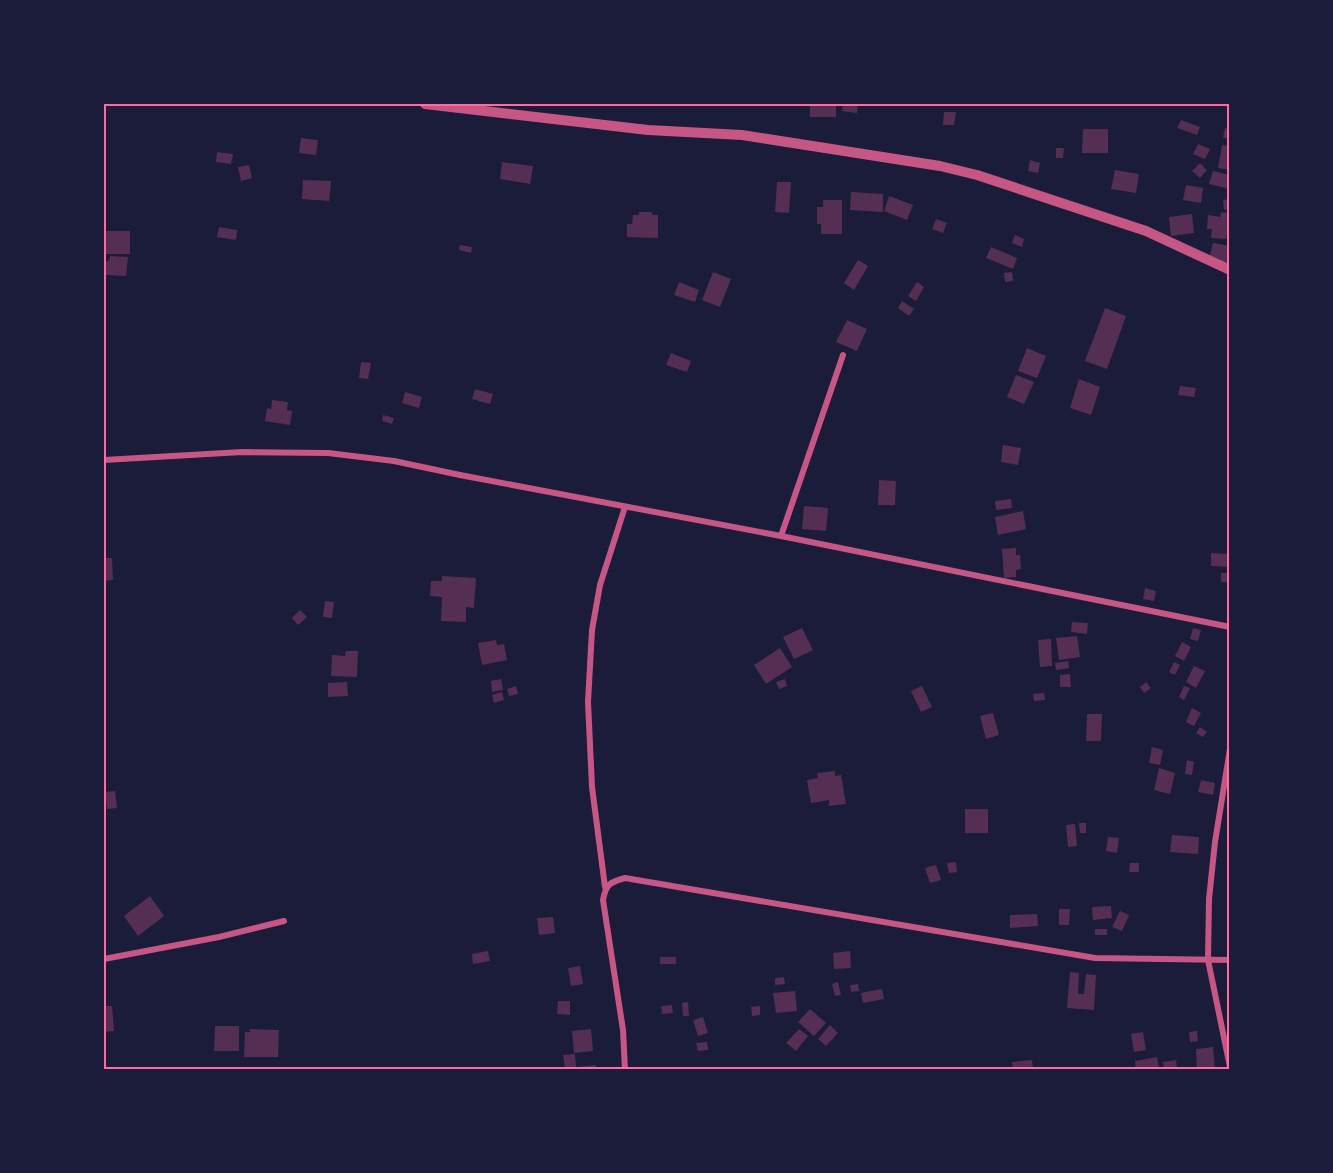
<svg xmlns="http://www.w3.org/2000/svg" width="1333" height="1173" viewBox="0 0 1333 1173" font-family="Roboto,sans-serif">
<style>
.building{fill:#542f53}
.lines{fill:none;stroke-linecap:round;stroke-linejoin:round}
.minor{stroke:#c65784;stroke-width:6}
.tertiary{stroke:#c65784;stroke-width:10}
.neatline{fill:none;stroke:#ff6b9d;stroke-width:2}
</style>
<rect width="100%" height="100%" fill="#1b1b3a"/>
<!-- building -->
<g class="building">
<rect x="810" y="104" width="26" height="13"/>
<path d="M843 104H858L857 113 842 111Z"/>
<path d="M944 112H956L954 125H943Z"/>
<path d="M1181 120 1200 127 1197 135 1177 128Z"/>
<path d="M1225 128 1230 129V139L1223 138Z"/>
<path d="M1083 129H1108V153H1082Z"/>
<path d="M301 138 318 140 316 155 299 153Z"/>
<path d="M1198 144 1210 149 1205 159 1193 154Z"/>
<path d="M1222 145 1230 146V170L1218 168Z"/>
<path d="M1056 148H1064L1063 158H1056Z"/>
<path d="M217 152 233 154 231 164 216 162Z"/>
<path d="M1030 160 1040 163 1038 173 1028 171Z"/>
<path d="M502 162 533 166 530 184 500 179Z"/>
<path d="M1200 163 1207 170 1200 178 1192 171Z"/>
<path d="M249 165 252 178 241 181 238 167Z"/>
<path d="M1115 170 1139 174 1136 193 1111 189Z"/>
<path d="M1213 171 1230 175V189L1209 184Z"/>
<path d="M303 180 331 181 329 201 302 199Z"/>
<path d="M777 182H791L789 213 775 212Z"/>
<path d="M1186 185 1203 188 1201 203 1183 200Z"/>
<path d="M851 192 883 194V212L850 210Z"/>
<path d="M889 196 913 205 907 220 884 211Z"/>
<path d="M1230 199V209L1224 210 1223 200Z"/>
<path d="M823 200H842V234H821V224H817V207H823Z"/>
<path d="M639 212H652V215H658V238L627 237V224H632L633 215H639Z"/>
<path d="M1221 212 1230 213 1226 239 1211 238 1212 229H1207L1208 215 1220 217Z"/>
<path d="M1192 214 1194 233 1171 236 1169 217Z"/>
<path d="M936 219 947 223 943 233 932 229Z"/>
<path d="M219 227 237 230 236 240 217 237Z"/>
<rect x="104" y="231" width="26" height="23"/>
<path d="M1015 235 1024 239 1022 247 1012 243Z"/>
<path d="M1213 243 1230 246V264L1209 259Z"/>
<path d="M460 245 472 247 471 253 459 250Z"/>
<path d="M991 247 1017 258 1013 269 986 258Z"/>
<path d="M110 256 128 257 126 276 106 275V268H104V261H109Z"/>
<path d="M858 260 868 266 854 290 844 283Z"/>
<path d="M713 272 731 279 720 307 702 300Z"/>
<path d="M1012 272 1013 281 1005 282 1004 273Z"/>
<path d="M679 282 699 290 695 302 674 295Z"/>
<path d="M917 282 924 287 916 301 908 296Z"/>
<path d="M902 301 914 309 909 316 898 308Z"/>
<path d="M1105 308 1126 316 1107 369 1085 361Z"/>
<path d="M847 320 867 329 857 351 836 342Z"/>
<path d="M1027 348 1046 356 1037 378 1018 371Z"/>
<path d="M671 353 691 361 687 372 666 365Z"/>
<path d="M361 362 371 363 368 379 359 378Z"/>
<path d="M1016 375 1034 382 1024 404 1007 397Z"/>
<path d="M1079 379 1100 387 1091 415 1070 408Z"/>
<path d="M1180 386 1196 388 1194 397 1178 395Z"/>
<path d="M475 389 493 394 490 404 472 399Z"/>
<path d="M405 392 422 397 419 408 402 403Z"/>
<path d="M272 400 288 402 287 410 292 411 290 425 265 421 267 408 271 409Z"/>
<path d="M383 415 394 418 392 424 382 421Z"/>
<path d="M1003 445 1021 448 1018 465 1001 462Z"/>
<path d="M879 480 896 481 895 505H878Z"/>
<path d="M1011 499 1012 508 996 510 995 501Z"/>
<path d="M804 506 828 508 826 531 802 529Z"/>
<path d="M1023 511 1026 529 998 535 995 517Z"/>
<path d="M1016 548V555H1020L1021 569 1016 570V577L1004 578 1002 549Z"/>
<path d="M1211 553 1230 554V567L1211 566Z"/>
<path d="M104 558H112L113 580 104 581Z"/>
<rect x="1221" y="573" width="9" height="9"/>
<path d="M442 576 476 578 474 608 466 607V622L441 621 442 597 430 596 431 581H442Z"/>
<path d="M1145 588 1156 591 1154 601 1143 599Z"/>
<path d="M325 601 334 602 332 618 323 617Z"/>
<path d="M300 610 307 617 298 625 292 618Z"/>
<path d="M1072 622 1088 623 1087 634 1071 632Z"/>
<path d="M802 628 813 650 794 659 783 637Z"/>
<path d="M1193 628 1201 630 1198 641 1190 639Z"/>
<path d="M1077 636 1080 657 1059 660 1056 638Z"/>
<path d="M1051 639 1052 666 1040 667 1038 640Z"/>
<path d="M496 640 497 645 504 644 507 660 482 665 478 643Z"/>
<path d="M1182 642 1191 647 1184 661 1175 656Z"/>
<path d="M780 648 792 667 766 684 754 665Z"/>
<path d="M346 651H358L357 677 331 676 332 655 345 656Z"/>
<path d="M1068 661 1069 668 1056 670 1055 663Z"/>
<path d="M1174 662 1180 665 1175 675 1169 672Z"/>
<path d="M1194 666 1205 671 1196 688 1186 682Z"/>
<path d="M1070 674 1071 687H1060V675Z"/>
<path d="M501 679 503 690 492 692 491 681Z"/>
<path d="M785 679 787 686 779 689 776 682Z"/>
<path d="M347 682 348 696 328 697V683Z"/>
<path d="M1146 682 1151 688 1144 693 1140 687Z"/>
<path d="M516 686 518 694 509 696 507 689Z"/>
<path d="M922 686 932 707 921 712 911 691Z"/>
<path d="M1184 686 1190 688 1184 700 1179 697Z"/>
<path d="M502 692 504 700 494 703 492 695Z"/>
<path d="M1044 693 1045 700 1034 701 1033 694Z"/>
<path d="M1192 708 1201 713 1194 726 1186 722Z"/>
<path d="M993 713 999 735 986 739 980 716Z"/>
<path d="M1087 714H1102L1101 741H1086Z"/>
<path d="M1200 727 1207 732 1203 737 1196 733Z"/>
<path d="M1152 747 1163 750 1160 765 1149 763Z"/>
<path d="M1187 760 1194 762 1192 775 1185 774Z"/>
<path d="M1159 768 1175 773 1170 794 1154 790Z"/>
<path d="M835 771V776L841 775 846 804 829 806V800L811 803 807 780 818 778 817 773Z"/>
<path d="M1201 780 1215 783 1213 795 1198 792Z"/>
<path d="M115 791 117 808 107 809 105 792Z"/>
<rect x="965" y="809" width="23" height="24"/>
<path d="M1079 823H1086V833H1080Z"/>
<path d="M1075 824 1077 846 1068 847 1066 825Z"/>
<path d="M1172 835 1199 837 1198 854 1170 852Z"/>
<path d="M1108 837 1119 838 1117 853 1106 851Z"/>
<path d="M956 862 957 872 949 873 947 863Z"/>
<path d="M1130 863H1139V872H1129Z"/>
<path d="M936 865 941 880 930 883 925 868Z"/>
<path d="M150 896 164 916 138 936 124 916Z"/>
<path d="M1111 906 1112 918 1093 920 1092 907Z"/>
<path d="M1059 909H1070L1069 925H1059Z"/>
<path d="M1120 911 1129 915 1122 931 1112 927Z"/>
<path d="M1037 914 1038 926 1010 928V915Z"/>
<path d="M553 917 555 933 539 935 537 918Z"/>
<rect x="1095" y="929" width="12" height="6"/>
<path d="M488 951 490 961 473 964 472 954Z"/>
<path d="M850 951 851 968 834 969 833 953Z"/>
<rect x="660" y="957" width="16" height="7"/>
<path d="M580 966 583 984 571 986 568 968Z"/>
<path d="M1070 972 1079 973 1078 994H1084L1086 974 1096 975 1094 1010 1067 1008Z"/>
<path d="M784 977 785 984 775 985V978Z"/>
<path d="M838 982 841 995 835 996 832 984Z"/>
<path d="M858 984 859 991 851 992 850 985Z"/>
<path d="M882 989 884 999 863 1003 861 993Z"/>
<path d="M795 991 797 1011 776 1013 773 993Z"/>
<path d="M558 1001H570V1015L557 1014Z"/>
<path d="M688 1002 689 1016H683L682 1003Z"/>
<path d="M672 1005 673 1013 662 1014 661 1006Z"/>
<path d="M104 1006H112L114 1031 104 1032Z"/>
<path d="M760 1006V1015L752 1016 751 1007Z"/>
<path d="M810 1009 826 1023 814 1036 798 1022Z"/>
<path d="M703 1017 708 1033 698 1036 693 1020Z"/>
<path d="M830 1025 838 1033 826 1046 818 1039Z"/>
<path d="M215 1026H239V1051H214Z"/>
<path d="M250 1029 279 1030 278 1057H244L245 1032H250Z"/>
<path d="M591 1029 593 1051 574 1053 572 1031Z"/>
<path d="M799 1029 808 1036 796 1051 786 1043Z"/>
<path d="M1197 1031 1198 1041 1190 1042 1189 1032Z"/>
<path d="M1143 1032 1146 1050 1134 1052 1131 1034Z"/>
<path d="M707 1042 708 1050 698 1051 696 1043Z"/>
<path d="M1213 1047 1215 1070H1197L1196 1049Z"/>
<path d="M575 1054 576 1067 565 1068 563 1055Z"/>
<path d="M1157 1057 1159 1067 1136 1070 1135 1061Z"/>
<path d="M1032 1060 1033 1070H1013L1012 1062Z"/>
<path d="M1176 1060 1177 1069 1164 1070 1163 1062Z"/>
<path d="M596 1065V1070H578L577 1067Z"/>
</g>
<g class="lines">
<!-- minor -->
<g class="minor">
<path d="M104 460 242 452 328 453 394 461 460 475 781 536 1230 627"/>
<path d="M781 536 843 355"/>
<path d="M1230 749 1215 842 1209 899 1208 960 1230 1067"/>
<path d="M605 887 592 787 588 702 592 630 600 585 625 507"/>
<path d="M104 959 219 937 284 921"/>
<path d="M625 1070 623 1030 603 900C606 884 610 882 625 878L1095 958 1230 960"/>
</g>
<!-- tertiary -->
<path class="tertiary" d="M425 104 648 130 742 135 940 166 977 175 1146 231 1230 270"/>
</g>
<!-- border -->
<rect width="1333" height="1173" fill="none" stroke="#1b1b3a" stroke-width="210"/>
<rect x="105" y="105" width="1123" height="963" class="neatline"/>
</svg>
